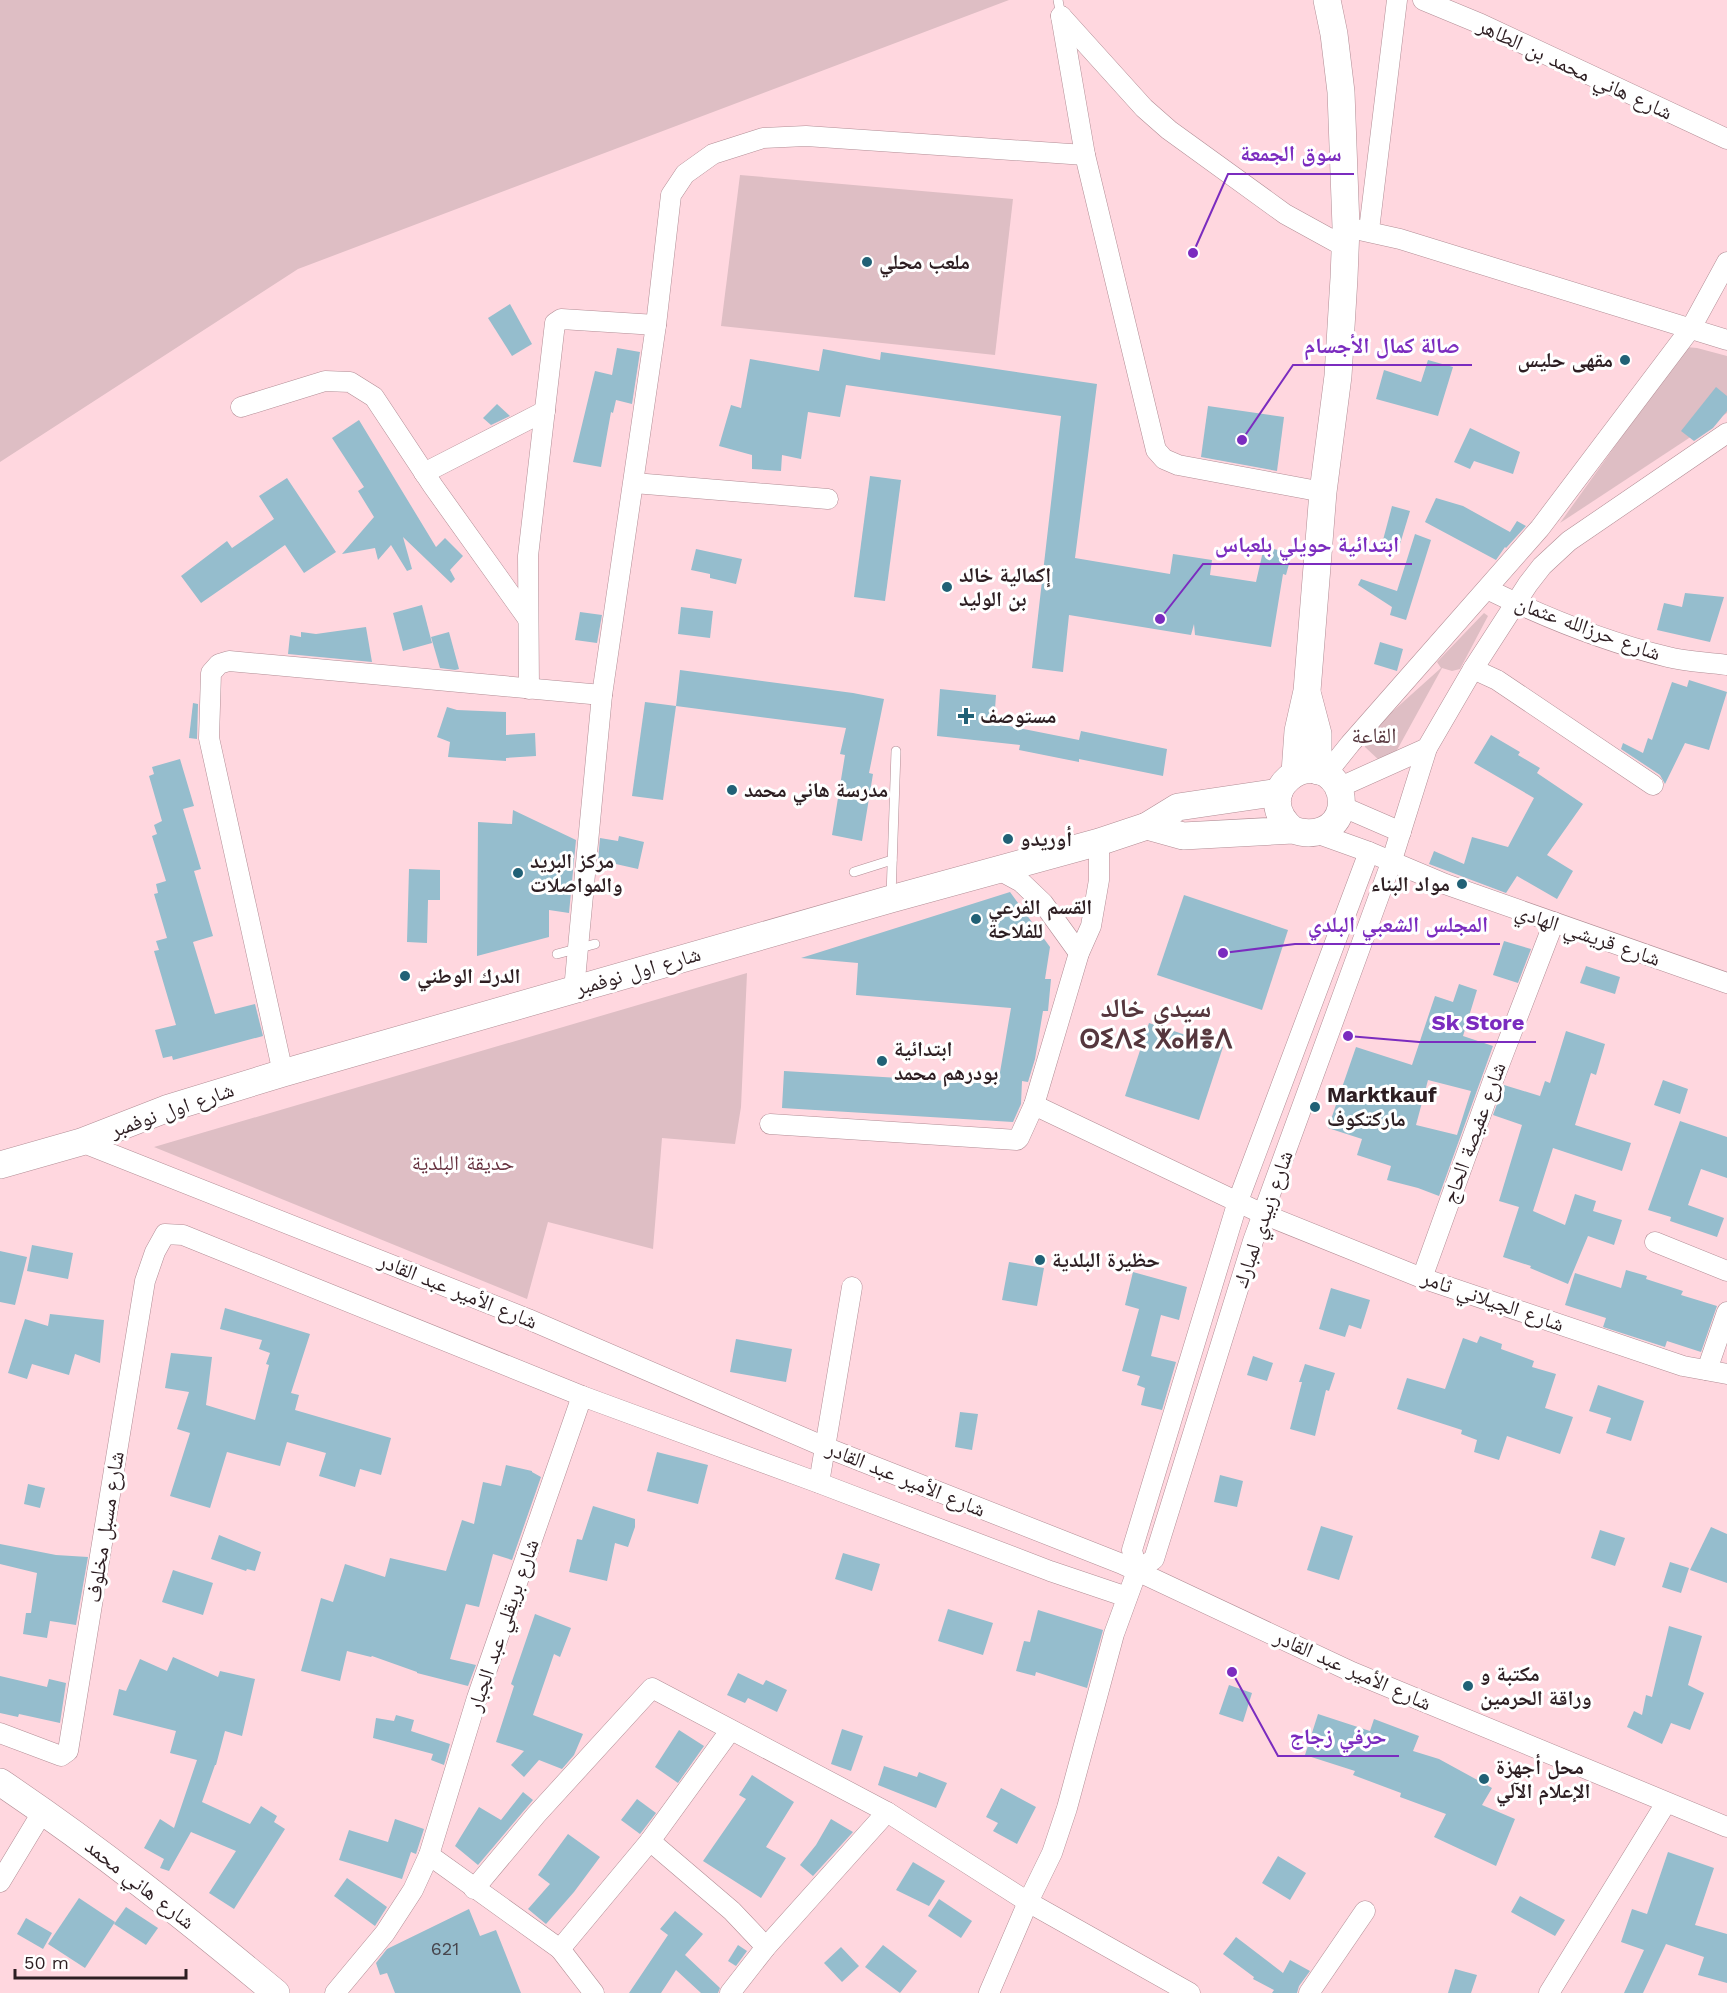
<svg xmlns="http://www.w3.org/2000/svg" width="1727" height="1993" viewBox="0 0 1727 1993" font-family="'Work Sans','Noto Naskh Arabic','Noto Sans Tifinagh',sans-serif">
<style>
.green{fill:#debec4}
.building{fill:#95bdcd;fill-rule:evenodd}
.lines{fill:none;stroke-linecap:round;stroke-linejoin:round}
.lane-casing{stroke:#b28d95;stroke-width:10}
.street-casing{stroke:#b28d95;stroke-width:21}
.secondary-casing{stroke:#b28d95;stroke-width:28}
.lane{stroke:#fff;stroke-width:9}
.street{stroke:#fff;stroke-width:20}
.secondary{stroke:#fff;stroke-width:27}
.poi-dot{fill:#216176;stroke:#fff;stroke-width:2}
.labels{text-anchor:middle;stroke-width:6;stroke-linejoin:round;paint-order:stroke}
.number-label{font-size:18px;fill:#47464d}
.street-label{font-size:21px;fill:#2d1e22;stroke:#fff}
.poi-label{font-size:21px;font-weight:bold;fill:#2d1e22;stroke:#fff;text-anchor:start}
.park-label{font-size:21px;fill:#65303e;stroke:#fff}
.neighbourhood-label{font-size:22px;fill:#56373e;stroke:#fff}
.district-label{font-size:27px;font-weight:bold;fill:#56373e;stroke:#fff}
.leader{fill:none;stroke:#7b2cbf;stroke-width:2}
.callout-dot{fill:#7b2cbf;stroke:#fff;stroke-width:2}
.callout-label{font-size:22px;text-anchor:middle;font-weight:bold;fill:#7b2cbf;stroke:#fff;stroke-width:6;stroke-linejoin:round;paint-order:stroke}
</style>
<rect width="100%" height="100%" fill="#ffd7df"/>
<!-- green -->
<g class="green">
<path d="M0 0H1009L298 269 0 462Z"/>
<path d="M740 175 1013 199 995 355 721 326Z"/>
<path d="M1686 347 1697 348 1727 356V413L1560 523Z"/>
<path d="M1484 613 1488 616 1460 669 1452 671 1442 668 1391 761 1381 762 1365 747 1364 737 1441 668 1437 662Z"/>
<path d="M747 973 741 1107 735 1144 662 1138 653 1249 548 1222 527 1299 154 1147Z"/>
</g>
<!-- building -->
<g class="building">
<path d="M510 304 532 344 512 356 488 318Z"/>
<path d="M617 348 640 352 632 404 616 400 613 413 611 412 601 467 573 462 595 371 612 375Z"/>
<path d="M823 349 880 360 881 352 1097 384 1075 558 1170 574 1173 554 1212 560 1210 575 1256 582 1264 547 1292 553 1286 575 1283 574 1271 647 1195 635 1194 624 1191 635 1069 615 1063 672 1032 668 1061 416 846 385 840 417 808 412 801 459 782 455 781 471 752 469V455L719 446 731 405 741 408 750 359 819 371Z"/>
<path d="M1428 360 1453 367 1438 416 1376 399 1384 370 1421 382Z"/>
<path d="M1716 387 1727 396V411L1713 428 1694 441 1681 431Z"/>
<path d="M497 404 510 416 491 425 483 418Z"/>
<path d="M1208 406 1284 417 1277 471 1201 457Z"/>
<path d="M359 420 436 547 445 538 463 556 450 570 455 579 451 583 403 537 412 569 407 571 391 545 378 560 375 548 342 554 374 517 358 491 364 487 332 438Z"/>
<path d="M1470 428 1520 452 1513 474 1474 461 1470 469 1454 462Z"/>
<path d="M870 476 901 480 885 601 854 597Z"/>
<path d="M287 478 336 552 304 573 285 545 201 603 181 576 227 541 232 548 274 519 259 496Z"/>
<path d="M1436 498 1463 506 1510 532 1517 521 1526 526 1506 548 1505 547 1496 560 1425 522Z"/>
<path d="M1392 506 1410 511 1400 544 1383 540Z"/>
<path d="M1415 534 1431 540 1406 620 1390 615 1392 607 1358 585 1361 579 1397 591Z"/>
<path d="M696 549 742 559 736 584 710 578V574L691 570Z"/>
<path d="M1685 593 1724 597 1710 642 1657 630 1664 603 1682 607Z"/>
<path d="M422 605 432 643 403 651 393 613Z"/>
<path d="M681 607 713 611 710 638 678 634Z"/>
<path d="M580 612 602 615 597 643 575 640Z"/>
<path d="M366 627 372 662 288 654 290 635 301 637V632L316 634Z"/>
<path d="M449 632 459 669 455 670 440 668 431 637Z"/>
<path d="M1380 642 1403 649 1397 671 1374 664Z"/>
<path d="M680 670 853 693 884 699 869 773 873 774 862 841 832 835 845 755 840 754 846 728 676 706Z"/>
<path d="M1689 680 1727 692 1709 750 1685 743 1665 784 1660 775 1621 749 1623 743 1643 753 1648 738 1652 740 1672 682 1687 687Z"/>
<path d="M940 689 996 695 994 723 1079 740 1081 731 1167 749 1163 776 1079 759V762L1019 750 1020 745 937 736Z"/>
<path d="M645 702 676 706 663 800 632 796Z"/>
<path d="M193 703 198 704 197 739 189 738Z"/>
<path d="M447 707 457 710 506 712V735L535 733 536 756 506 758V761L448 757 450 742 437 737Z"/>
<path d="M1491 735 1520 752 1518 755 1540 768 1537 773 1583 804 1547 855 1573 871 1557 899 1517 876 1506 893 1429 864 1434 851 1464 864 1472 837 1508 847 1534 798 1474 763Z"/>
<path d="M180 759 194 806 183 809 201 869 194 871 213 936 193 942 215 1014 255 1004 263 1036 173 1060 172 1056 163 1058 155 1030 176 1025 154 951 159 950 156 941 167 938 154 894 158 893 156 884 166 881 152 836 157 834 154 825 162 821 149 776 154 774 152 767Z"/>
<path d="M513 810 576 840 569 913 549 910V937L477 956 478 822 512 824Z"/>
<path d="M619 836 644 842 638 869 598 860 600 838 618 841Z"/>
<path d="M409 869 440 870V900H428L427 943 407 942Z"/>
<path d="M1010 892 1050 947 1045 979H1051L1048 1011H1043L1035 1059 1028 1082 1022 1081 1021 1104 1013 1122 782 1108 784 1071 998 1084 1011 1008 856 995 858 963 801 958Z"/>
<path d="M1184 895 1288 930 1262 1010 1157 975Z"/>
<path d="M1504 941 1531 949 1518 983 1493 975Z"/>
<path d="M1586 966 1620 977 1615 994 1580 983Z"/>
<path d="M1459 984 1477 990 1463 1036 1493 1046 1439 1196 1418 1188 1387 1180 1391 1166 1357 1155 1362 1139 1328 1128 1356 1047 1412 1065 1435 996 1453 1002ZM1428 1080 1471 1091 1457 1135 1416 1125Z"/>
<path d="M1149 1023 1223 1047 1199 1120 1125 1096Z"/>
<path d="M1566 1031 1605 1044 1596 1075 1591 1073 1575 1125 1631 1143 1622 1171 1553 1148 1533 1211 1565 1225 1575 1194 1596 1201 1593 1211 1622 1220 1614 1245 1588 1236 1568 1284 1530 1268 1531 1266 1503 1257 1519 1207 1499 1201 1522 1125 1493 1115 1504 1085 1540 1096 1545 1081 1550 1083Z"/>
<path d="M1663 1080 1688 1089 1680 1114 1654 1105Z"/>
<path d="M1680 1121 1727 1137V1178L1701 1169 1688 1205 1724 1218 1717 1237 1670 1221 1671 1217 1648 1210Z"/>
<path d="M32 1245 73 1253 68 1279 27 1271Z"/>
<path d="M0 1251 27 1257 15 1305 0 1302Z"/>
<path d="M1009 1262 1044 1268 1037 1306 1002 1300Z"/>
<path d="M1626 1270 1647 1276 1646 1279 1683 1291 1681 1295 1717 1306 1701 1352 1667 1341 1665 1347 1603 1327 1606 1318 1565 1305 1575 1273 1621 1288Z"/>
<path d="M1133 1272 1187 1287 1179 1320 1161 1315 1151 1356 1176 1362 1162 1410 1141 1405 1145 1388 1137 1385 1140 1376 1122 1371 1139 1309 1125 1305Z"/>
<path d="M1331 1288 1370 1300 1361 1329 1349 1325 1345 1337 1319 1329Z"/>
<path d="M225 1308 310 1334 291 1393 299 1395 295 1410 391 1438 381 1475 360 1469 355 1487 319 1476 326 1453 287 1442 280 1466 227 1452 210 1508 170 1496 190 1433 177 1429 189 1392 165 1388 171 1353 212 1357 206 1405 255 1420 269 1365 266 1364 270 1353 259 1349 262 1340 220 1329Z"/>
<path d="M50 1314 104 1320 100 1363 75 1354 69 1375 32 1364 27 1379 8 1373 25 1319 48 1326Z"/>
<path d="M1480 1336 1502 1344 1501 1349 1534 1361 1532 1367 1556 1374 1545 1408 1573 1417 1560 1454 1507 1436 1499 1460 1474 1452 1477 1440 1461 1434 1462 1430 1397 1409 1407 1378 1445 1389 1463 1338 1477 1343Z"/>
<path d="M736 1339 792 1349 786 1382 730 1372Z"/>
<path d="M1253 1356 1273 1363 1267 1381 1247 1375Z"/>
<path d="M1305 1364 1335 1373 1329 1391 1326 1390 1315 1436 1290 1429 1302 1382H1299Z"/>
<path d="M1598 1385 1644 1401 1631 1441 1606 1433 1611 1418 1589 1411Z"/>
<path d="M960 1412 978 1414 972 1450 955 1447Z"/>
<path d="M657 1452 708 1465 698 1504 647 1491Z"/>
<path d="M506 1465 532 1471V1472L541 1477 512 1560 493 1554 479 1607 466 1604 450 1659 476 1665 468 1686 417 1673V1672L372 1656 371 1657 347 1651 340 1681 301 1671 321 1598 333 1602 345 1564 385 1577 390 1558 446 1571 462 1520 474 1524 483 1482 501 1486Z"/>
<path d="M1220 1475 1243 1481 1237 1507 1214 1502Z"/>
<path d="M28 1484 45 1488 40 1508 24 1504Z"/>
<path d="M593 1506 635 1519V1527L628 1547 615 1543 607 1581 569 1572 577 1539 582 1540Z"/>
<path d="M1321 1526 1353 1536 1339 1580 1307 1570Z"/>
<path d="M1711 1527 1727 1534V1583L1690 1570Z"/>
<path d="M1600 1530 1625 1538 1615 1566 1591 1558Z"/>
<path d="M219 1535 261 1552 255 1571 247 1569 246 1571 211 1559Z"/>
<path d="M0 1544 56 1555 88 1557 76 1625 50 1621 47 1638 23 1634 26 1613H31L37 1573 0 1564Z"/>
<path d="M843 1553 880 1564 872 1591 835 1579Z"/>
<path d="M1670 1562 1689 1568 1681 1593 1662 1587Z"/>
<path d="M173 1570 213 1583 203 1615 162 1602Z"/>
<path d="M948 1609 993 1623 983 1655 938 1641Z"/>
<path d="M1038 1610 1103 1630 1087 1688 1036 1672 1035 1676 1016 1671 1024 1641 1030 1642Z"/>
<path d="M535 1614 571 1628 560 1657 554 1654 533 1715 583 1734 574 1755 562 1769 539 1760 524 1777 511 1765 524 1751 496 1742 514 1686 511 1684Z"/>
<path d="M1669 1626 1702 1636 1688 1685 1704 1693 1690 1730 1671 1723 1662 1744 1627 1727 1634 1711 1642 1715 1646 1695 1652 1697Z"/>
<path d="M173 1657 218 1677 220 1671 255 1679 242 1736 225 1731 216 1765H215L202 1802 250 1824 261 1806 277 1816 274 1822 285 1829 234 1909 209 1893 236 1851 191 1832 169 1871 160 1868 164 1859 144 1848 160 1819 174 1828 197 1760 170 1753 176 1731 113 1715 119 1689 126 1691 140 1659 167 1671Z"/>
<path d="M738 1673 763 1685 766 1680 787 1690 777 1712 748 1698 745 1703 727 1695Z"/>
<path d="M0 1676 47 1687 49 1679 66 1683 60 1723 19 1714 18 1717 0 1713Z"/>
<path d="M1229 1685 1252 1693 1243 1722 1219 1714Z"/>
<path d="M1318 1714 1370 1731 1374 1719 1419 1736 1413 1751 1439 1759 1492 1788 1482 1805 1515 1819 1496 1866 1434 1837 1446 1814 1400 1797 1401 1793 1353 1775 1355 1771 1305 1755Z"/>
<path d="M396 1715 414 1720 411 1731 450 1744 444 1765 431 1760 433 1754 373 1738 376 1718 394 1721Z"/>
<path d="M842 1729 863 1736 851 1771 831 1764Z"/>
<path d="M679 1730 704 1746 678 1783 655 1767Z"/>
<path d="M884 1766 917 1777 919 1772 947 1783 936 1808 878 1785Z"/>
<path d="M752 1775 794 1802 766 1847 786 1858 761 1898 703 1861 746 1799 739 1795Z"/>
<path d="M1001 1788 1036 1807 1017 1844 993 1831 998 1823 986 1817Z"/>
<path d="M523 1792 533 1800 478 1865 455 1846 479 1807 501 1820Z"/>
<path d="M637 1799 656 1813 640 1834 621 1820Z"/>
<path d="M395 1819 424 1829 416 1854 411 1852 402 1879 339 1860 349 1830 388 1842Z"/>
<path d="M831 1819 853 1832 813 1876 800 1865 816 1845Z"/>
<path d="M568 1834 600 1857 574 1892 546 1924 528 1909 550 1884 538 1875Z"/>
<path d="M1668 1852 1714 1868 1695 1925 1727 1934V1983L1698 1975 1704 1957 1666 1944 1643 1993H1624L1644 1950 1621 1942 1632 1909 1647 1914Z"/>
<path d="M1278 1856 1306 1873 1290 1900 1262 1883Z"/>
<path d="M913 1862 945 1881 929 1906 896 1890Z"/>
<path d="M347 1878 387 1907 375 1926 334 1896Z"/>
<path d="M1520 1896 1565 1920 1555 1936 1511 1912Z"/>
<path d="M79 1898 115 1922 85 1968 48 1944Z"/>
<path d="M939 1899 972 1921 961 1938 928 1916Z"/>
<path d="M126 1907 158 1928 146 1945 114 1924Z"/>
<path d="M469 1909 480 1936 496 1930 521 1993H395L387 1973 380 1975 376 1963 387 1949Z"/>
<path d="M675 1911 703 1934 685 1955 720 1988 718 1993H701L676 1970 661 1993H629L668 1935 660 1929Z"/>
<path d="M26 1918 52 1933 43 1949 17 1934Z"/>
<path d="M1236 1937 1283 1973 1290 1960 1310 1971 1299 1986 1297 1993H1272L1274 1990 1253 1979 1254 1977 1223 1954Z"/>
<path d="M738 1945 747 1951 736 1966 728 1961Z"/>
<path d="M883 1945 917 1971 900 1993 865 1967Z"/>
<path d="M841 1947 859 1966 842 1982 824 1963Z"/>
<path d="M1455 1969 1477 1975 1471 1993H1448Z"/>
</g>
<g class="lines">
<defs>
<g id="lane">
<path d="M1058 0 1061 16"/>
<path d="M854 872 892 860"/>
<path d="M891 896 896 751"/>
<path d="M557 954 595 944"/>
</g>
<g id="street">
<path d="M1423 0 1481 24 1727 139"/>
<path d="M1061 16 1144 108 1169 130 1285 214 1345 247"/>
<path d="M1061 16 1085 155"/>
<path d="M1346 227 1400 239 1727 340"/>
<path d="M1369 230 1397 0"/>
<path d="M241 407 325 381 350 382 374 397 433 486 528 619"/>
<path d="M424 473 545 411"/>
<path d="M634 483 828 499"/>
<path d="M1487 589C1544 617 1606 642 1668 657 1687 662 1708 662 1727 665"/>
<path d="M1473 669 1497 680 1653 785"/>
<path d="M529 689 528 556 555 323 561 319 656 325"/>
<path d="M1326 774 1350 744 1540 528 1691 328 1727 262"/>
<path d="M1338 788 1427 748"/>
<path d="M1341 806 1401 832"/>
<path d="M1316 833 1369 852 1445 884 1727 983"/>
<path d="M997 869 1021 882 1043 903 1079 953"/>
<path d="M574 990 602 695 656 325 671 195 685 174 713 154 763 138 806 136 1085 155 1156 450 1164 459 1178 465 1323 492"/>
<path d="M283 1073 209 738 211 673 219 664 229 661 602 695"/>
<path d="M1034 1105 1263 1214 1422 1278 1683 1366 1727 1374"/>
<path d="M770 1124 1017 1140 1019 1138 1034 1105 1079 953 1091 926 1099 880V842"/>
<path d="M81 1142 528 1319 825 1447 1122 1564 1352 1672 1727 1827"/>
<path d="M1655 1242 1727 1271"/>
<path d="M1422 1278 1494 1078 1554 922"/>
<path d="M1707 1370 1727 1312"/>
<path d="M819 1483 852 1287"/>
<path d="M1137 1571 1154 1559 1253 1241 1391 863 1427 748 1473 669 1528 584 1542 566 1569 541 1727 433"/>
<path d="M0 1733 61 1756 68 1751 145 1281 155 1252 165 1234 183 1235 582 1396 819 1483 1050 1571 1127 1597"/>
<path d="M650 1841 732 1911 766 1947"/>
<path d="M429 1855 560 1949 594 1993"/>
<path d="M0 1882 43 1811"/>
<path d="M474 1889 536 1815 652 1688 887 1812 1028 1902 1190 1993"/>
<path d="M560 1949 650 1841 730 1731"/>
<path d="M335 1993 385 1933 413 1890 429 1855 477 1698 582 1396"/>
<path d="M730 1993 766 1947 887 1812"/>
<path d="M989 1993 1028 1902 1052 1853 1067 1808 1114 1634 1137 1571 1132 1550 1238 1201 1369 852"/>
<path d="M1309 1993 1365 1911"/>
<path d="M1549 1993 1666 1803"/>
</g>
<g id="secondary">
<path d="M1308 696 1318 734V771"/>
<path d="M1295 773 1298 731 1307 691 1323 492 1338 376 1344 278 1346 227 1341 92 1334 34 1327 0"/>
<path d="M1147 826 1183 836 1293 830C1313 837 1336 831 1341 808 1342 800 1341 792 1337 785 1312 744 1248 793 1293 830"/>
<path d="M0 1165 81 1142 166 1109 283 1073 891 899 1099 842 1147 826 1178 807 1279 792"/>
<path d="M0 1782C97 1847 187 1919 276 1993"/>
</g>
</defs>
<!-- lane casing -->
<use href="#lane" class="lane-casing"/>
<!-- street casing -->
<use href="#street" class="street-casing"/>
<!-- secondary casing -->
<use href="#secondary" class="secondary-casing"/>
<!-- lane -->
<use href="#lane" class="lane"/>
<!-- street -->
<use href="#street" class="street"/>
<!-- secondary -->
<use href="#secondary" class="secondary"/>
</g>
<!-- markers -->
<g class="poi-dot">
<circle cx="867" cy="262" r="6"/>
<circle cx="1625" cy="360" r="6"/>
<circle cx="947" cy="587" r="6"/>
<path d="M963 707h6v6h6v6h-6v6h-6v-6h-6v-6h6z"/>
<circle cx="732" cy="790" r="6"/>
<circle cx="1008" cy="839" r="6"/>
<circle cx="518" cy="873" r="6"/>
<circle cx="1462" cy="884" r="6"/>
<circle cx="976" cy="919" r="6"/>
<circle cx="405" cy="976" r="6"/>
<circle cx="882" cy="1061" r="6"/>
<circle cx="1315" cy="1107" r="6"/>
<circle cx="1040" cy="1260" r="6"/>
<circle cx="1468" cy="1686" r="6"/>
<circle cx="1484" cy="1779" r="6"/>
</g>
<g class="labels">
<!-- number labels -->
<g class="number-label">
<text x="445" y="1955">621</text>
</g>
<!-- street labels -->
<g class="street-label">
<text transform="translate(1575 69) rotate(25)" y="7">شارع هاني محمد بن الطاهر</text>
<text transform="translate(1588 628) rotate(20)" y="7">شارع حرزالله عثمان</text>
<text transform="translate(1588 935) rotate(19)" y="7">شارع قريشي الهادي</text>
<text transform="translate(638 971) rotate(-16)" y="7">شارع اول نوفمبر</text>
<text transform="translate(172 1110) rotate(-19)" y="7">شارع اول نوفمبر</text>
<text transform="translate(1474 1133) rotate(-70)" y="7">شارع عفيصة الحاج</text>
<text transform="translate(1263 1219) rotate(-71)" y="7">شارع زبيدي لمبارك</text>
<text transform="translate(458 1291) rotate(22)" y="7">شارع الأمير عبد القادر</text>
<text transform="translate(1493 1301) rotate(19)" y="7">شارع الجيلاني ثامر</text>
<text transform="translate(906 1479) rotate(22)" y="7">شارع الأمير عبد القادر</text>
<text transform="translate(105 1527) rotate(-81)" y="7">شارع مسبل مخلوف</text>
<text transform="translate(503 1625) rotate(-71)" y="7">شارع بريقلي عبد الجبار</text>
<text transform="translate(1353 1670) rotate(24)" y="7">شارع الأمير عبد القادر</text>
<text transform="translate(140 1884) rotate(38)" y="7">شارع هاني محمد</text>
</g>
<!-- poi labels -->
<g class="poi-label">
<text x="879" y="269">ملعب محلي</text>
<text x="1613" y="367" text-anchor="end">مقهى حليس</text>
<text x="959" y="582">إكمالية خالد<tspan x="959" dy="24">بن الوليد</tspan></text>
<text x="980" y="723">مستوصف</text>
<text x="744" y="797">مدرسة هاني محمد</text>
<text x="1020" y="846">أوريدو</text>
<text x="530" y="868">مركز البريد<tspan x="530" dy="24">والمواصلات</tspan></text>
<text x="1450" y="891" text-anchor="end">مواد البناء</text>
<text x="988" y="914">القسم الفرعي<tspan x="988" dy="24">للفلاحة</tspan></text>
<text x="417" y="983">الدرك الوطني</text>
<text x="894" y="1056">ابتدائية<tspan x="894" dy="24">بودرهم محمد</tspan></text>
<text x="1327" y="1102">Marktkauf<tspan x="1327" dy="24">ماركتكوف</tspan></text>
<text x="1052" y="1267">حظيرة البلدية</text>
<text x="1480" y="1681">مكتبة و<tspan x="1480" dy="24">وراقة الحرمين</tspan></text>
<text x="1496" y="1774">محل أجهزة<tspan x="1496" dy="24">الإعلام الآلي</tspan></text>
</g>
<!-- park labels -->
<g class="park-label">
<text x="463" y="1170">حديقة البلدية</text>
</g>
<!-- neighbourhood labels -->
<g class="neighbourhood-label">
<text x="1374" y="743">القاعة</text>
</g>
<!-- district labels -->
<g class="district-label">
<text x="1156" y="1017">سيدي خالد<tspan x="1156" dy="31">ⵙⵉⴷⵉ ⵅⴰⵍⴻⴷ</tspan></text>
</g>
</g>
<!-- callouts -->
<path class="leader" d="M1193 253L1228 174H1354M1242 440L1293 365H1472M1160 619L1203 564H1412M1223 953L1295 944H1500M1348 1036L1419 1042H1536M1232 1672L1278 1756H1399"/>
<g class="callout-dot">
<circle cx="1193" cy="253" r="6"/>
<circle cx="1242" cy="440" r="6"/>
<circle cx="1160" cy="619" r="6"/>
<circle cx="1223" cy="953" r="6"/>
<circle cx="1348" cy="1036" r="6"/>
<circle cx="1232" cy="1672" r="6"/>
</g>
<g class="callout-label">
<text x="1291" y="161">سوق الجمعة</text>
<text x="1382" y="353">صالة كمال الأجسام</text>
<text x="1307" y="552">ابتدائية حويلي بلعباس</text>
<text x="1398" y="932">المجلس الشعبي البلدي</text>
<text x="1478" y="1030">Sk Store</text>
<text x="1338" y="1744">حرفي زجاج</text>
</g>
<!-- scale -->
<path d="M15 1969v9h171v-9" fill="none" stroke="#2d1e22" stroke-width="3"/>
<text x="24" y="1969" font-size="18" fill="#2d1e22" stroke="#ffffff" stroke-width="4.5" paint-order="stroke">50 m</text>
</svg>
